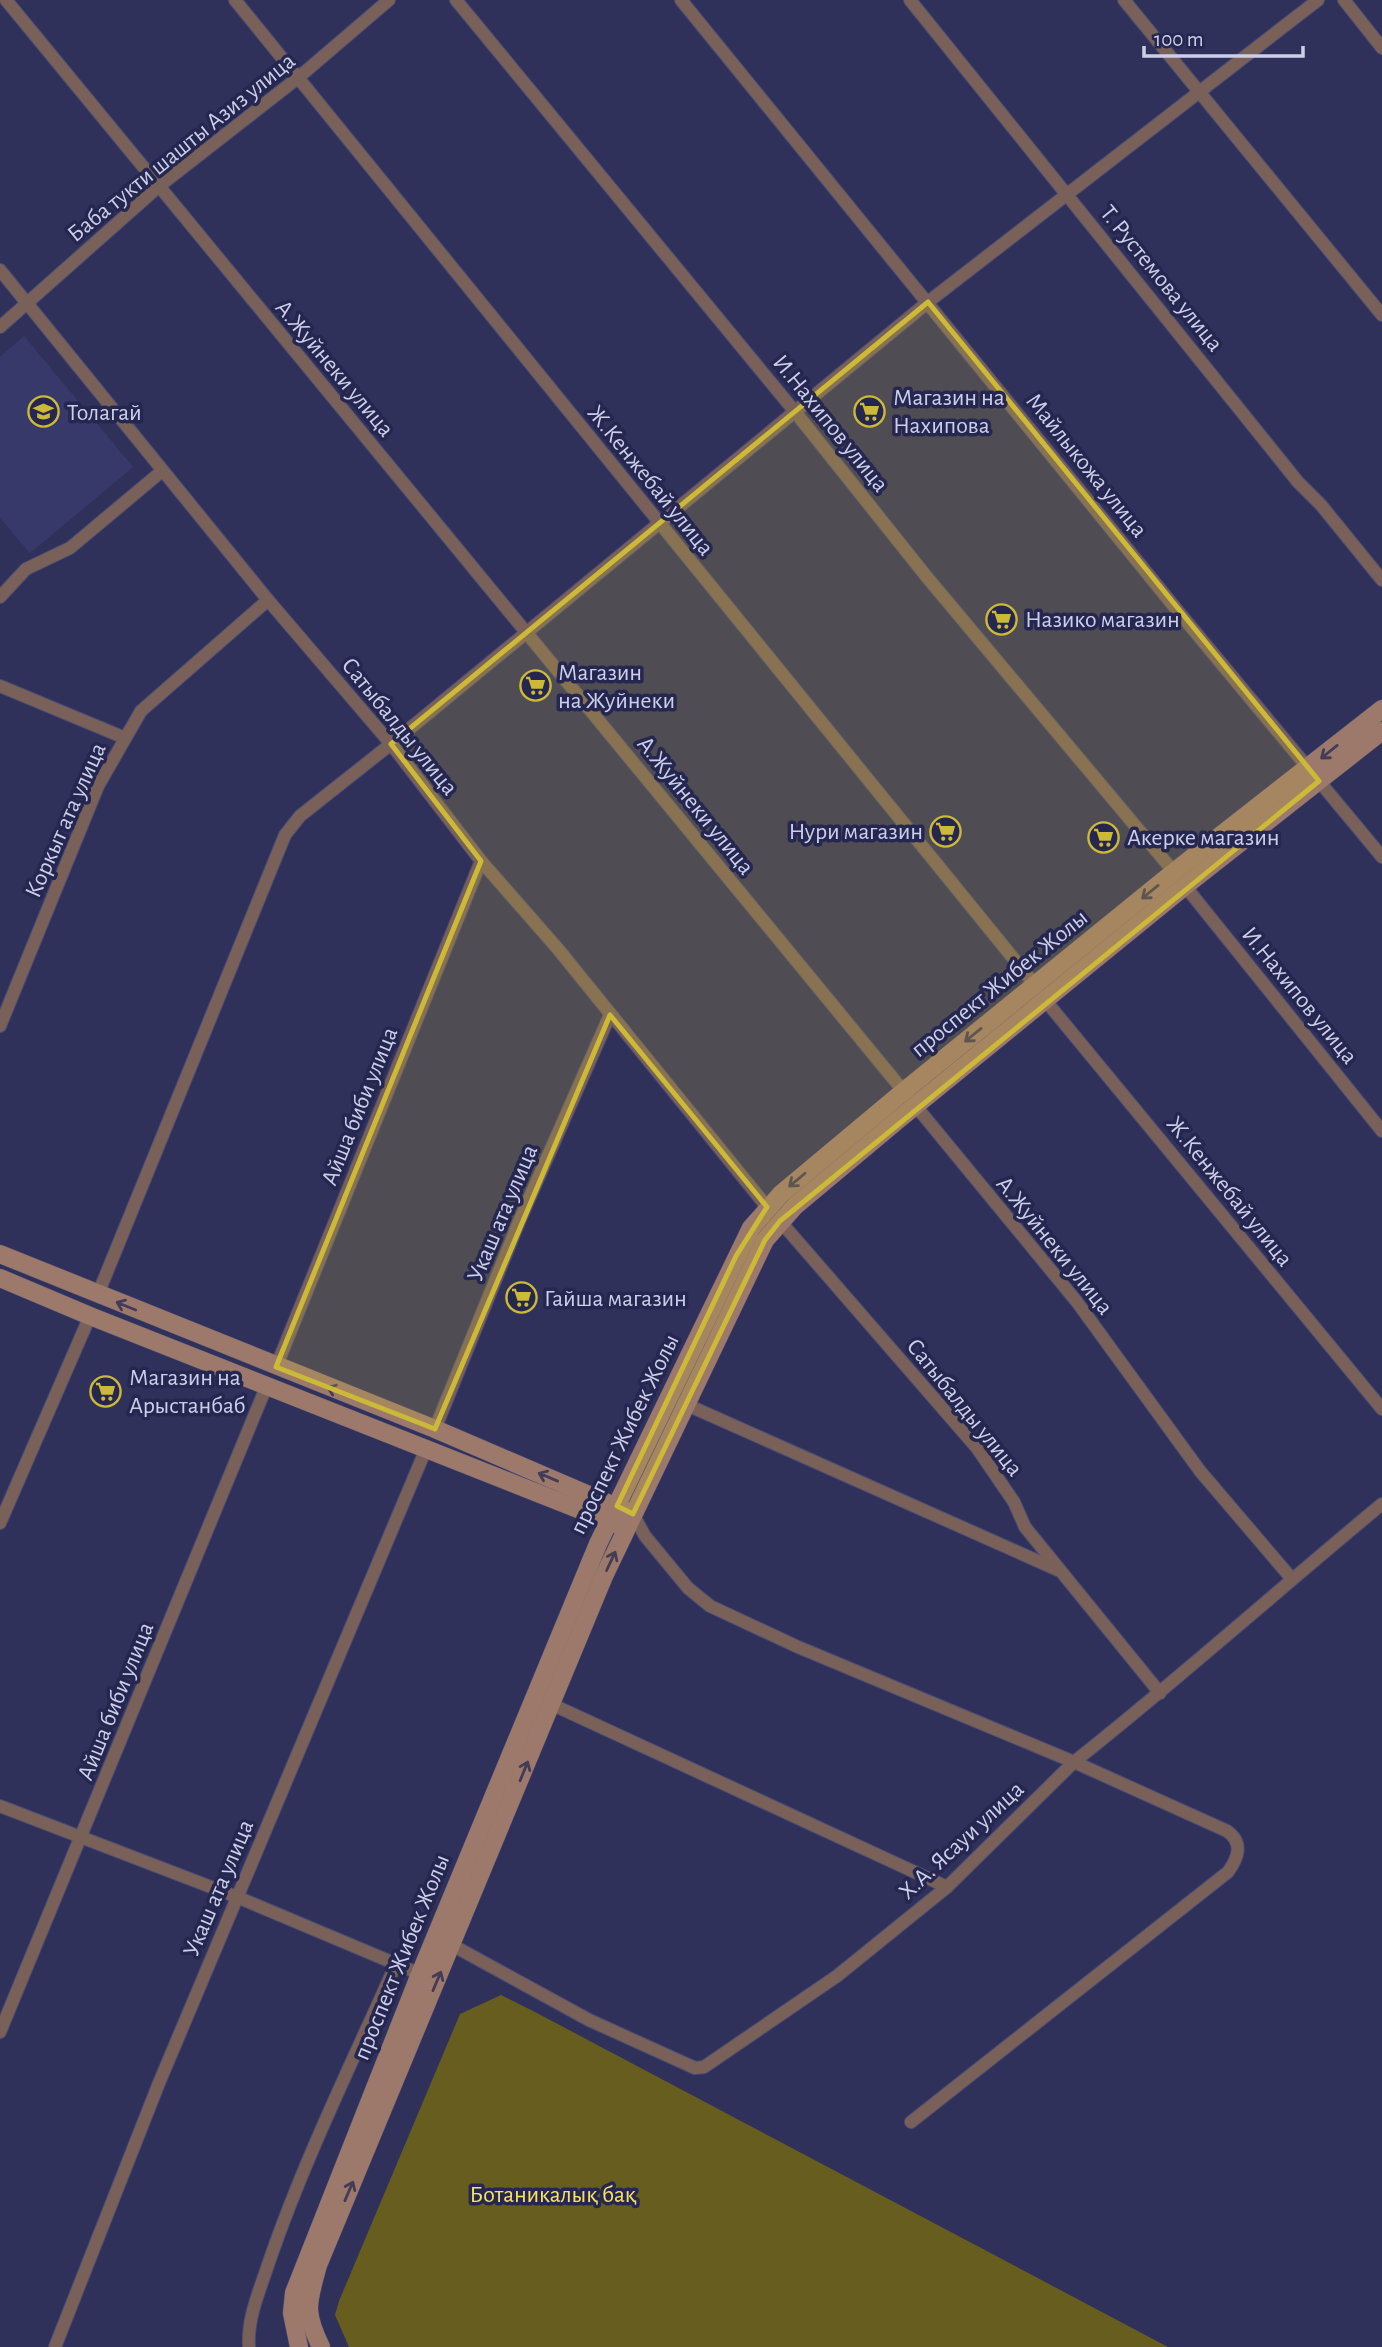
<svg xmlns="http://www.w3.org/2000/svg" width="1382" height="2347" viewBox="0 0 1382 2347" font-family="'Alegreya Sans',sans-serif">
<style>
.built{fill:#37396a}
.green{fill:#665d1f}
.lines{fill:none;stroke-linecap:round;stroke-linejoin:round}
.street-casing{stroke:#4c4d75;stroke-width:14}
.secondary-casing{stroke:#4c4d75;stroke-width:19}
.street{stroke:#796159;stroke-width:12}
.secondary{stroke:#9d796c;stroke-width:18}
.oneway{stroke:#443c57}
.marked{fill:#ccb938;fill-opacity:0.2;stroke:#ccb938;stroke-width:5;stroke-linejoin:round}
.labels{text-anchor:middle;stroke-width:7;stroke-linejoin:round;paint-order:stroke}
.street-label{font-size:24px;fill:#cccfea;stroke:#262750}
.poi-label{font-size:24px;fill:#cccfea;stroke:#262750;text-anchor:start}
.park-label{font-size:24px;fill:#f7e361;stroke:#262750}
</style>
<rect width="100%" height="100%" fill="#30315b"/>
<!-- built -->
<path class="built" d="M24 336 133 467 30 553 0 518V357Z"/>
<!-- green -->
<path class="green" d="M501 1995 535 2012 1168 2347H349L335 2315 339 2301 460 2014Z"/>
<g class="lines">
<defs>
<g id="street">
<path d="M6 0 1077 1302 1200 1471 1292 1579"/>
<path d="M235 0 1035 985"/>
<path d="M456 0 796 413 926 576 1174 872"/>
<path d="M681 0 1182 616 1382 857"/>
<path d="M910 0 1298 482 1321 505 1382 580"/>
<path d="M1124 0 1382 315"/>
<path d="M1344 0 1382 48"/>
<path d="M0 270 268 600 391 744 481 861 558 949 767 1207"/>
<path d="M0 327 158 187 299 77 389 0"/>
<path d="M0 597 26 569 70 548 162 471"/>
<path d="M0 686 125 738"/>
<path d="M1185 886 1382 1131"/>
<path d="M1045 1000 1382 1409"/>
<path d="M0 1026 98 786 141 711 268 600"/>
<path d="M780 1221 977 1448 1014 1502 1025 1527 1160 1693"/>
<path d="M98 1294 285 835 300 816 391 744 928 302 1318 0"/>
<path d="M276 1367 481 861"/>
<path d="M685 1404 1058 1570"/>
<path d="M435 1429 519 1222 610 1015"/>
<path d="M0 1523 90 1316"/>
<path d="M551 1704 947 1887"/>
<path d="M0 1806 237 1897 420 1974"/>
<path d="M452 1945 589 2020 695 2068 704 2067 837 1976 947 1887 1074 1762 798 1647 710 1606 688 1588 645 1536 633 1514"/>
<path d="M0 2032 267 1385"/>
<path d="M911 2122 1228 1872C1238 1858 1244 1843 1227 1831L1074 1762C1179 1679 1279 1589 1382 1504"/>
<path d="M55 2347 159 2083 426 1449"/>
<path d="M249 2347C247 2319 259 2292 268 2265 303 2162 352 2063 396 1964"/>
</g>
<g id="secondary">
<path d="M0 1254 435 1429 626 1511"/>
<path d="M0 1278 90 1316 621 1526"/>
<path d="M299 2347 292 2313 294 2293 420 1974 598 1544 751 1228 781 1194 903 1092 1174 872 1382 709"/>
<path d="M321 2347C303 2310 308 2303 318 2265L604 1576 765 1240 795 1206 899 1119 1185 886 1382 731"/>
</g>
</defs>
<!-- street casing -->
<use href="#street" class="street-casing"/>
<!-- secondary casing -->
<use href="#secondary" class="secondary-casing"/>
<!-- street -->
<use href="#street" class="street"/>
<!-- secondary -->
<use href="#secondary" class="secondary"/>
</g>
<!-- one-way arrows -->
<defs><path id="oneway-shaft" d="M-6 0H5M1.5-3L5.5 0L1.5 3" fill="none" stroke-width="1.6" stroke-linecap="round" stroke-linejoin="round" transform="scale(1.75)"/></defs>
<g class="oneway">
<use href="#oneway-shaft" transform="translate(1329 752) rotate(141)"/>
<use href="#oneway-shaft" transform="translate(1150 892) rotate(141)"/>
<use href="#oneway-shaft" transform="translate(973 1035) rotate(141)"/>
<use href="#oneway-shaft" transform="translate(797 1180) rotate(140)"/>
<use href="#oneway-shaft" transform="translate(126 1306) rotate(-158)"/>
<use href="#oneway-shaft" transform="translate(337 1391) rotate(-159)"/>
<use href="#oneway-shaft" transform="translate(548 1477) rotate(-157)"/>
<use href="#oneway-shaft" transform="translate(611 1561) rotate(-65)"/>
<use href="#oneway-shaft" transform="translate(524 1771) rotate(-68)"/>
<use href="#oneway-shaft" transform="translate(437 1981) rotate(-67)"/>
<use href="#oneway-shaft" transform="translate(349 2191) rotate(-67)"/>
</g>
<!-- marked area -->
<path class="marked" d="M928 302 1319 781 780 1221 765 1240 633 1514 617 1506 736 1256 767 1207 610 1015 435 1429 276 1367 481 861 391 744Z"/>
<!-- icons -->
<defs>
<symbol id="supermarket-ring" viewBox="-11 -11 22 22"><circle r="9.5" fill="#262750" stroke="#ccb938" stroke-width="1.5"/><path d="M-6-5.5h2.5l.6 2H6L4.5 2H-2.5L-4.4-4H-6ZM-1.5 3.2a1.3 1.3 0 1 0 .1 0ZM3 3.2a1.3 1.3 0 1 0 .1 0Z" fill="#ccb938"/></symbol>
<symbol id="school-ring" viewBox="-11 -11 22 22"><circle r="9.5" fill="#262750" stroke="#ccb938" stroke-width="1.5"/><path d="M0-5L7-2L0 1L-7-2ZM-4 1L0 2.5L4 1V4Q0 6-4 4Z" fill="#ccb938"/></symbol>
</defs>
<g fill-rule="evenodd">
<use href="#supermarket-ring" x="852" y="394" width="35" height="35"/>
<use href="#school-ring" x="26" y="394" width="35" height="35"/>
<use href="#supermarket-ring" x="984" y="602" width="35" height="35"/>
<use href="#supermarket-ring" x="518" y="668" width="35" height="35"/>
<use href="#supermarket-ring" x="928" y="814" width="35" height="35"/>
<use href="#supermarket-ring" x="1086" y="820" width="35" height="35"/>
<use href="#supermarket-ring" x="504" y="1280" width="35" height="35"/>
<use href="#supermarket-ring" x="88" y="1374" width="35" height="35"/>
</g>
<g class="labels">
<!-- street labels -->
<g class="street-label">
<text transform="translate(181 147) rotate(-39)" y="8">Баба тукти шашты Азиз улица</text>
<text transform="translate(1162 278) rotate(51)" y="8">Т. Рустемова улица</text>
<text transform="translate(335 368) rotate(50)" y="8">А.Жуйнеки улица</text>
<text transform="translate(831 423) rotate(51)" y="8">И.Нахипов улица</text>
<text transform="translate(1087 465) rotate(51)" y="8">Майлыкожа улица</text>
<text transform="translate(651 480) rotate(51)" y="8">Ж.Кенжебай улица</text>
<text transform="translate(400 726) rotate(51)" y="8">Сатыбалды улица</text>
<text transform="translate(696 805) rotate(51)" y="8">А.Жуйнеки улица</text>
<text transform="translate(65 820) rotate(-66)" y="8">Коркыт ата улица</text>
<text transform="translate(999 983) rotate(-39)" y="8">проспект Жибек Жолы</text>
<text transform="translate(1300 995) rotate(51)" y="8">И.Нахипов улица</text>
<text transform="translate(359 1106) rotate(-68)" y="8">Айша биби улица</text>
<text transform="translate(1230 1191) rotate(51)" y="8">Ж.Кенжебай улица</text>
<text transform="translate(502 1213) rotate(-67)" y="8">Укаш ата улица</text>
<text transform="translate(1055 1245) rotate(51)" y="8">А.Жуйнеки улица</text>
<text transform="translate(965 1407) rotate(51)" y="8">Сатыбалды улица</text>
<text transform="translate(624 1434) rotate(-64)" y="8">проспект Жибек Жолы</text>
<text transform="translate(115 1701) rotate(-68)" y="8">Айша биби улица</text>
<text transform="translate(961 1840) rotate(-43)" y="8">Х.А. Ясауи улица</text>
<text transform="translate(218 1888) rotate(-67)" y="8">Укаш ата улица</text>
<text transform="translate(401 1957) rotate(-68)" y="8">проспект Жибек Жолы</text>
</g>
<!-- poi labels -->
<g class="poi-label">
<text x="893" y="405">Магазин на<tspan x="893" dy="28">Нахипова</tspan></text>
<text x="67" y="420">Толагай</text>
<text x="1025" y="627">Назико магазин</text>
<text x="558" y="680">Магазин<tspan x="558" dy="28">на Жуйнеки</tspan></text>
<text x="923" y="839" text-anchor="end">Нури магазин</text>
<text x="1127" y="845">Акерке магазин</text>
<text x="544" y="1306">Гайша магазин</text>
<text x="129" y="1385">Магазин на<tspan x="129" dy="28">Арыстанбаб</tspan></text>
</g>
<!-- park labels -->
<g class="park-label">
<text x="553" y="2202">Ботаникалық бақ</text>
</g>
</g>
<!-- scale -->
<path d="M1144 46v10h159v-10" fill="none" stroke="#cccfea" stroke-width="3.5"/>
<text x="1154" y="46" font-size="21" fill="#cccfea" stroke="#262750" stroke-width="5" paint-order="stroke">100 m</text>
</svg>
